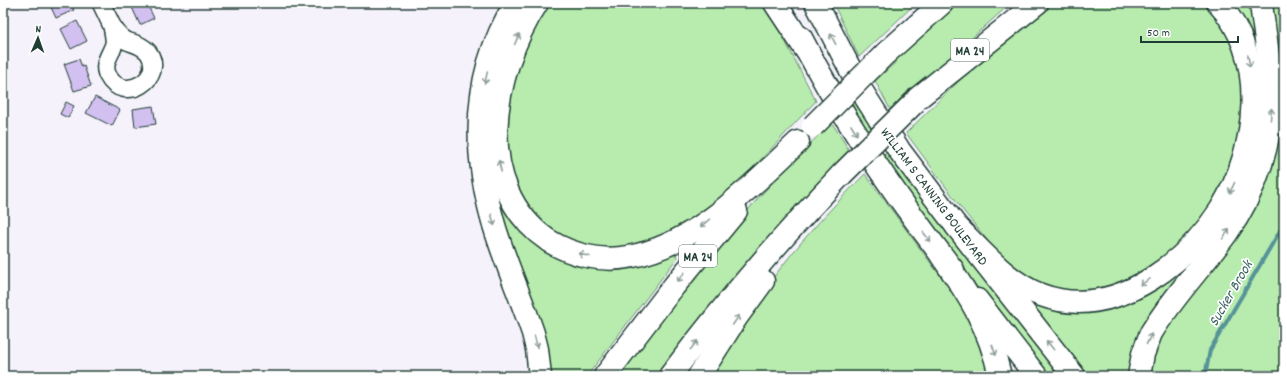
<svg xmlns="http://www.w3.org/2000/svg" width="1287" height="379" viewBox="0 0 1287 379" font-family="Dekko,sans-serif">
<style>
.green{fill:#b7ecae;stroke:#6b9471}
.lines{fill:none;stroke-linecap:round;stroke-linejoin:round}
.stream{stroke:#579398;stroke-width:4}
.building{fill:#d2c0f0;stroke:#1f3d34}
.minor-casing{stroke:#1f3d34;stroke-width:20}
.major-casing{stroke:#1f3d34;stroke-width:25}
.highway-casing{stroke:#1f3d34;stroke-width:25}
.minor{stroke:#fff;stroke-width:17}
.major{stroke:#fff;stroke-width:22}
.highway{stroke:#fff;stroke-width:22}
.highway-bridge-casing{stroke:#1f3d34;stroke-width:25;stroke-linecap:butt}
.highway-bridge{stroke:#fff;stroke-width:22}
.oneway{stroke:#8f9e9a}
.labels{text-anchor:middle;stroke-width:3.5;stroke-linejoin:round;paint-order:stroke}
.shield{fill:#fff;stroke:#627771;stroke-width:1}
.shield-label{font-size:13px;font-weight:bold;fill:#1f3d34}
.street-label{font-size:14px;fill:#1f3d34;stroke:#fff}
.water-label{font-size:15px;font-style:italic;fill:#36615e;stroke:#fff}
</style>
<rect width="100%" height="100%" fill="#f6f2fc"/>
<filter id="ink" filterUnits="userSpaceOnUse"><feTurbulence type="fractalNoise" baseFrequency=".025" numOctaves="2"/><feDisplacementMap in="SourceGraphic" scale="8" xChannelSelector="R" yChannelSelector="G"/><feConvolveMatrix kernelMatrix="1 2 1 2 8 2 1 2 1" color-interpolation-filters="sRGB"/></filter>
<g filter="url(#ink)">
<!-- green -->
<g class="green">
<path d="M548 3H767L769 10 816 101C769 149 707 228 641 246 614 253 583 250 559 235 542 224 529 210 518 193 510 181 510 167 509 155 508 143 506 130 507 118 509 80 527 35 548 3Z"/>
<path d="M833 3H916L859 57Z"/>
<path d="M955 3H1011L918 86 909 90 890 109 875 81 895 63V58Z"/>
<path d="M1050 3H1209L1240 50 1245 116 1225 187 1189 239 1124 285 1079 295 1040 287 993 250V247L965 213 906 133C952 88 998 40 1050 3Z"/>
<path d="M1229 3H1254L1261 52 1256 53Z"/>
<path d="M1268 3H1284V376H1147L1159 334 1215 263Z"/>
<path d="M857 98 874 126 867 133 850 105Z"/>
<path d="M832 123 849 150 835 164 659 376H616C684 290 750 197 832 123Z"/>
<path d="M890 149 1064 376H1046L951 253 882 157Z"/>
<path d="M865 174 964 308 993 376H711C725 353 738 330 752 308 783 260 825 214 865 174Z"/>
<path d="M498 186 554 251H675L677 258 587 376H548L495 204Z"/>
<path d="M1201 247 1133 376H1089L1032 305 1036 300 1072 309Z"/>
</g>
<g class="lines">
<!-- stream -->
<path class="stream" d="M1205 376 1210 350 1284 224"/>
</g>
<!-- building -->
<g class="building">
<path d="M49 3H70L74 10 56 18Z"/>
<path d="M130 3H150L152 6 149 8 154 18 140 25Z"/>
<path d="M77 21 87 41 71 49 61 29Z"/>
<path d="M79 59 82 67 84 66 91 86 74 91 64 64Z"/>
<path d="M95 97 120 110 112 126 86 113Z"/>
<path d="M66 102 74 106 68 118 60 114Z"/>
<path d="M153 106 156 124 135 127 133 109Z"/>
</g>
<g class="lines">
<defs>
<g id="minor">
<path d="M101 3 112 26"/>
<path d="M112 26C116 32 120 38 127 41 135 44 142 45 148 52 167 78 123 105 108 76 102 65 109 57 113 47 116 41 113 33 112 26Z"/>
</g>
<g id="major">
<path d="M816 3 861 90 899 150 957 227 1074 376"/>
<path d="M801 38C843 121 896 197 953 270"/>
<path d="M977 300 1036 376"/>
</g>
<g id="highway">
<path d="M516 3C472 72 472 149 494 225 505 262 521 297 533 333L537 349 540 376"/>
<path d="M537 3C492 72 470 187 549 241 572 255 601 262 628 257 695 246 750 187 798 142"/>
<path d="M775 3 810 56"/>
<path d="M885 54 942 3"/>
<path d="M918 98 1037 3"/>
<path d="M957 227C982 251 1008 283 1041 295 1079 309 1117 300 1151 279 1179 261 1203 237 1221 209 1258 149 1269 58 1218 3"/>
<path d="M941 255C970 297 989 326 1000 376"/>
<path d="M605 376 674 286 736 211"/>
<path d="M670 376C723 305 781 238 842 174"/>
<path d="M699 376 736 318 763 281"/>
<path d="M1139 376 1143 354 1151 333C1172 298 1202 267 1226 234 1256 192 1274 139 1271 88 1270 59 1264 31 1261 3"/>
</g>
</defs>
<!-- minor casing -->
<use href="#minor" class="minor-casing"/>
<!-- major casing -->
<use href="#major" class="major-casing"/>
<!-- highway casing -->
<use href="#highway" class="highway-casing"/>
<!-- minor -->
<use href="#minor" class="minor"/>
<!-- major -->
<use href="#major" class="major"/>
<!-- highway -->
<use href="#highway" class="highway"/>
<defs>
<g id="highway-bridge">
<path d="M813 126 885 54"/>
<path d="M842 174 915 102"/>
</g>
</defs>
<!-- highway-bridge casing -->
<use href="#highway-bridge" class="highway-bridge-casing"/>
<!-- highway-bridge -->
<use href="#highway-bridge" class="highway-bridge"/>
</g>
<!-- one-way arrows -->
<defs><path id="oneway-shaft" d="M-6 0H5M1.5-3L5.5 0L1.5 3" fill="none" stroke-width="1.6" stroke-linecap="round" stroke-linejoin="round"/></defs>
<g class="oneway">
<use href="#oneway-shaft" transform="translate(517 39) rotate(-66)"/>
<use href="#oneway-shaft" transform="translate(833 39) rotate(-117)"/>
<use href="#oneway-shaft" transform="translate(1249 61) rotate(78)"/>
<use href="#oneway-shaft" transform="translate(486 78) rotate(103)"/>
<use href="#oneway-shaft" transform="translate(1271 114) rotate(-85)"/>
<use href="#oneway-shaft" transform="translate(854 130) rotate(58)"/>
<use href="#oneway-shaft" transform="translate(500 166) rotate(-101)"/>
<use href="#oneway-shaft" transform="translate(1232 188) rotate(115)"/>
<use href="#oneway-shaft" transform="translate(493 220) rotate(74)"/>
<use href="#oneway-shaft" transform="translate(705 223) rotate(141)"/>
<use href="#oneway-shaft" transform="translate(1226 234) rotate(-54)"/>
<use href="#oneway-shaft" transform="translate(927 237) rotate(52)"/>
<use href="#oneway-shaft" transform="translate(584 255) rotate(-166)"/>
<use href="#oneway-shaft" transform="translate(681 277) rotate(129)"/>
<use href="#oneway-shaft" transform="translate(1145 282) rotate(149)"/>
<use href="#oneway-shaft" transform="translate(736 320) rotate(-56)"/>
<use href="#oneway-shaft" transform="translate(1149 339) rotate(-65)"/>
<use href="#oneway-shaft" transform="translate(536 342) rotate(76)"/>
<use href="#oneway-shaft" transform="translate(694 345) rotate(-52)"/>
<use href="#oneway-shaft" transform="translate(1050 345) rotate(-129)"/>
<use href="#oneway-shaft" transform="translate(994 350) rotate(71)"/>
</g>
</g>
<g class="labels">
<!-- shield labels -->
<g class="shield">
<rect x="951" y="39" width="38" height="22" rx="3"/>
<rect x="679" y="245" width="38" height="22" rx="3"/>
</g>
<g class="shield-label">
<text x="970" y="55">MA 24</text>
<text x="698" y="261">MA 24</text>
</g>
<!-- street labels -->
<g class="street-label">
<text transform="translate(935 196) rotate(53)" y="5">WILLIAM S CANNING BOULEVARD</text>
</g>
<!-- water labels -->
<g class="water-label">
<text transform="translate(1230 293) rotate(-60)" y="5">Sucker Brook</text>
</g>
</g>
<!-- margin -->
<rect width="1287" height="379" fill="none" stroke="#fff" stroke-width="16"/>
<rect x="8" y="8" width="1271" height="363" fill="none" stroke="#1f3d34" stroke-width="1.5" filter="url(#ink)"/>
<!-- north arrow -->
<g transform="translate(38 38) rotate(2)" stroke="#ffffff" stroke-width="3" paint-order="stroke">
<path d="M0-3L7 15L0 10L-7 15Z" fill="#1f3d34"/>
<text y="-6" font-size="11" font-weight="bold" text-anchor="middle" fill="#1f3d34">N</text>
</g>
<!-- scale -->
<path d="M1141 36v6h97v-6" fill="none" stroke="#1f3d34" stroke-width="2"/>
<text x="1147" y="36" font-size="12" fill="#1f3d34" stroke="#ffffff" stroke-width="3" paint-order="stroke">50 m</text>
</svg>
